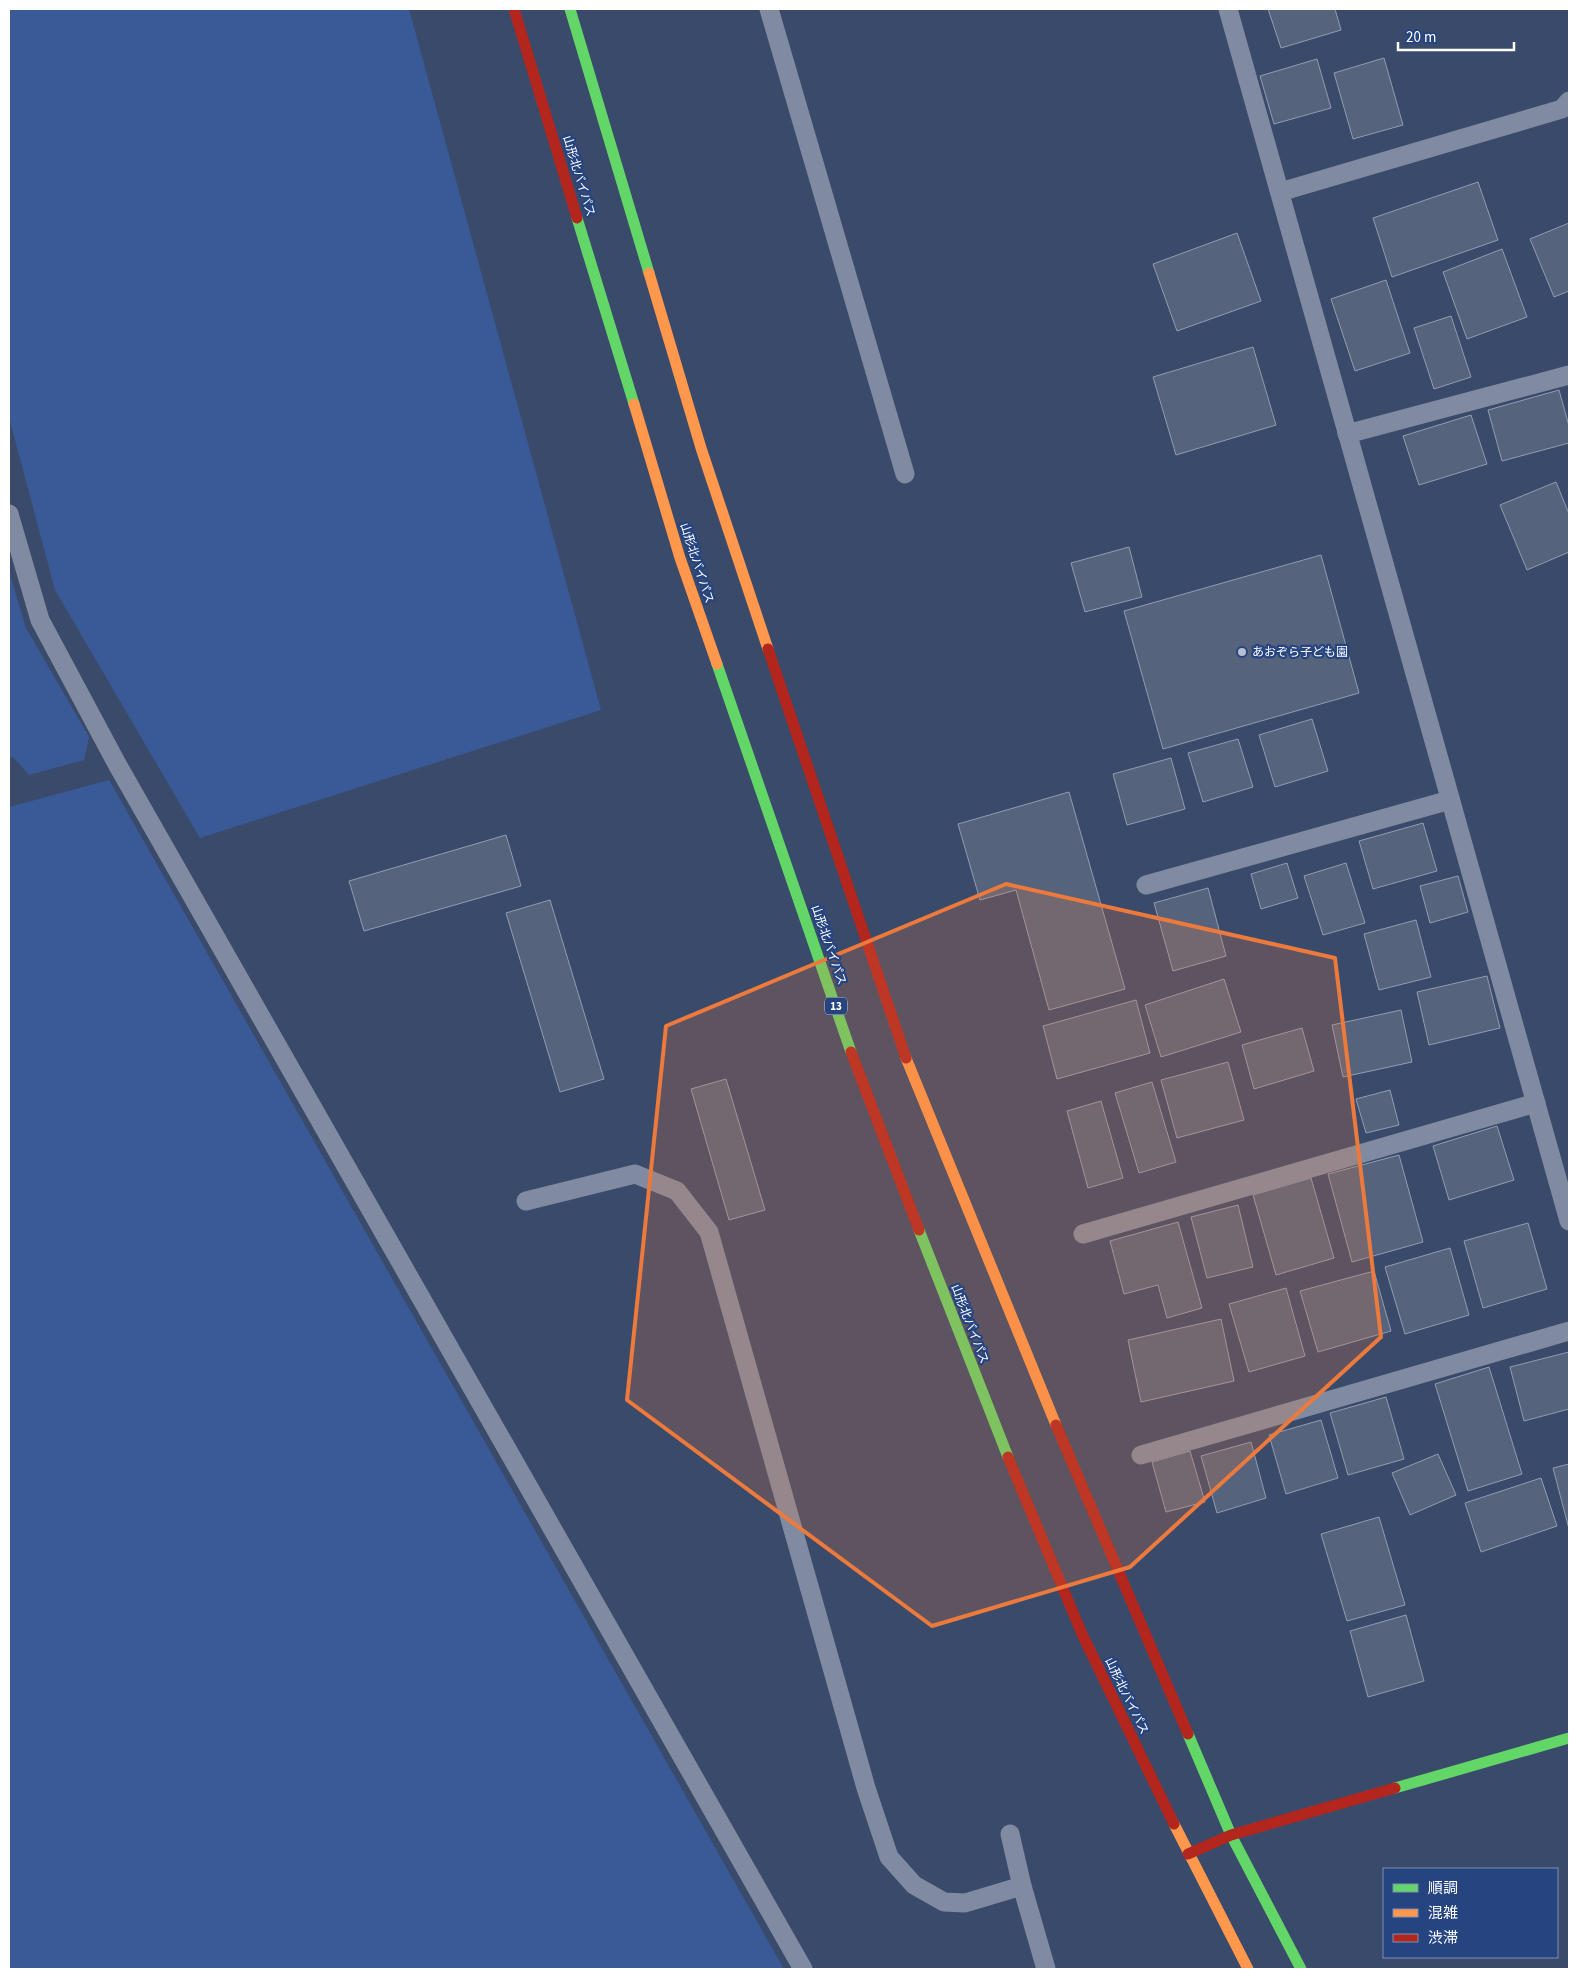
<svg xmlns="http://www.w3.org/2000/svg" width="1578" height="1978" viewBox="0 0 1578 1978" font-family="'Source Sans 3','Noto Sans JP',sans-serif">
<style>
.green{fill:#3a5a97}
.building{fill:#56637d;stroke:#939cb0}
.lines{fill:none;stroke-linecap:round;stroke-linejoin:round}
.lane{stroke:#808ba1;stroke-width:19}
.fast{stroke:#63d668;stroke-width:11}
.slow{stroke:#ff974d;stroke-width:11}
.jam{stroke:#b3261e;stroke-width:11}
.marked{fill:#ed7a3d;fill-opacity:0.2;stroke:#ed7a3d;stroke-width:4;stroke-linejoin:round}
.poi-dot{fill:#bac0cb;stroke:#254480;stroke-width:2}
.labels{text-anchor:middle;stroke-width:4.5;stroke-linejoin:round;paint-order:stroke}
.shield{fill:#254480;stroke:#bec7d9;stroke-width:1}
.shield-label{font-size:11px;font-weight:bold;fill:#fff}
.street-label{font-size:12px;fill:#fff;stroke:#254480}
.poi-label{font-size:12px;fill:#fff;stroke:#254480;text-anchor:start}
</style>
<rect width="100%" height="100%" fill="#3a4a6b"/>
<!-- green -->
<g class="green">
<path d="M9 9H409L601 710 200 838 55 590 9 417Z"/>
<path d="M9 572 26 628 89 737 84 760 29 775 13 757 9 758Z"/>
<path d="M109 780 784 1969H9V807Z"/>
</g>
<!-- building -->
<g class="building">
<path d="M1268 9H1335L1341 30 1281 48Z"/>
<path d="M1384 58 1403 125 1353 139 1334 73Z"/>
<path d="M1317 59 1331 108 1274 124 1260 76Z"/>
<path d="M1478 182 1498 240 1392 277 1373 218Z"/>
<path d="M1569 223V291L1554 297 1530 239Z"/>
<path d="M1237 233 1261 301 1177 331 1153 264Z"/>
<path d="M1502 249 1527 317 1467 339 1443 272Z"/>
<path d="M1386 280 1410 353 1355 371 1331 299Z"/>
<path d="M1451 316 1471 377 1434 389 1414 328Z"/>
<path d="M1253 347 1276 425 1176 455 1153 377Z"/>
<path d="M1559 390 1569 426V443L1502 461 1488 410Z"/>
<path d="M1471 415 1487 464 1419 485 1403 436Z"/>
<path d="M1556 482 1569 514V552L1527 570 1500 505Z"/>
<path d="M1129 547 1142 597 1085 612 1071 563Z"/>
<path d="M1321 555 1359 693 1163 749 1124 611Z"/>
<path d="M1312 719 1328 771 1275 787 1259 735Z"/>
<path d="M1238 739 1253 787 1203 802 1188 753Z"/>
<path d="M1171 758 1185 809 1127 825 1113 774Z"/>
<path d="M1069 792 1125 989 1049 1010 1016 890 980 900 958 824Z"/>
<path d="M1423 823 1437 871 1373 889 1359 841Z"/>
<path d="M506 835 521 886 364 931 349 881Z"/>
<path d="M1287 863 1298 898 1261 909 1251 874Z"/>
<path d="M1346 863 1365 923 1323 935 1304 876Z"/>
<path d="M1458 876 1468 912 1430 923 1420 886Z"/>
<path d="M1208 888 1226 956 1173 971 1154 903Z"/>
<path d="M550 900 604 1079 560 1092 506 913Z"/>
<path d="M1416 920 1431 977 1379 990 1364 934Z"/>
<path d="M1487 976 1500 1028 1429 1045 1417 992Z"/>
<path d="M1224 979 1241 1032 1161 1057 1145 1005Z"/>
<path d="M1136 1000 1150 1053 1057 1079 1043 1026Z"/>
<path d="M1401 1010 1412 1062 1343 1077 1332 1025Z"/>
<path d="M1302 1028 1314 1071 1254 1089 1242 1045Z"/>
<path d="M1228 1062 1244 1120 1177 1138 1161 1080Z"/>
<path d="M726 1079 765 1210 729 1220 691 1089Z"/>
<path d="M1152 1082 1176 1162 1139 1173 1115 1093Z"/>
<path d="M1390 1090 1399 1125 1366 1133 1356 1099Z"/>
<path d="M1101 1101 1123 1178 1088 1188 1067 1111Z"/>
<path d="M1497 1126 1514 1180 1449 1200 1433 1146Z"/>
<path d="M1399 1155 1423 1242 1352 1262 1328 1174Z"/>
<path d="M1311 1178 1334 1258 1276 1275 1253 1195Z"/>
<path d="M1238 1205 1253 1267 1207 1278 1191 1217Z"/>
<path d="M1178 1222 1202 1308 1167 1318 1158 1285 1124 1294 1110 1241Z"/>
<path d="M1528 1223 1547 1289 1483 1308 1464 1241Z"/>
<path d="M1450 1248 1469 1315 1405 1334 1385 1267Z"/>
<path d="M1374 1271 1391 1331 1318 1352 1300 1291Z"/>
<path d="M1286 1288 1305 1356 1249 1372 1229 1304Z"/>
<path d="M1221 1319 1234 1381 1141 1402 1128 1340Z"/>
<path d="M1569 1352V1409L1524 1421 1510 1367Z"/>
<path d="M1489 1367 1522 1474 1468 1491 1435 1384Z"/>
<path d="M1386 1397 1404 1459 1348 1475 1330 1413Z"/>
<path d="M1321 1420 1338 1478 1286 1494 1269 1435Z"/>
<path d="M1251 1442 1266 1498 1217 1513 1201 1456Z"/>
<path d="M1190 1451 1205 1502 1166 1512 1152 1462Z"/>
<path d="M1438 1454 1456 1495 1410 1515 1392 1473Z"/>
<path d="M1569 1464V1529L1553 1468Z"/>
<path d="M1541 1478 1557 1526 1481 1552 1465 1503Z"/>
<path d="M1379 1517 1405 1605 1347 1621 1321 1534Z"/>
<path d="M1406 1615 1424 1681 1368 1697 1350 1631Z"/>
</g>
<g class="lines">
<!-- lane -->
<g class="lane">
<path d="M769 9 905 474"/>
<path d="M1228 9 1569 1221"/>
<path d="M1280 192 1562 109 1569 101"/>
<path d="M1347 434 1569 375"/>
<path d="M9 514 40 620 117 764 803 1969"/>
<path d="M1146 885 1450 800"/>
<path d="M526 1201 635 1174 677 1191 709 1232 866 1788 889 1857 914 1885 944 1902 965 1903 1022 1886"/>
<path d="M1083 1234 1536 1103"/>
<path d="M1141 1455 1569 1331"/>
<path d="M1010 1834 1022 1886 1046 1969"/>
</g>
<!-- fast -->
<g class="fast">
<path d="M570 9 649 273"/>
<path d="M577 218 634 404"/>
<path d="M717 664 851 1052"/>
<path d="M919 1230 1008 1457"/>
<path d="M1188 1734 1231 1835 1301 1969"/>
<path d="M1395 1788 1569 1738"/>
</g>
<!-- slow -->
<g class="slow">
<path d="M649 273 701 448 768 649"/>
<path d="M634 404 680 558 717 664"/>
<path d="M906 1058 1056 1425"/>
<path d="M1174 1824 1248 1969"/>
</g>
<!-- jam -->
<g class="jam">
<path d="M514 9 577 218"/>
<path d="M768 649 906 1058"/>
<path d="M851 1052 919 1230"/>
<path d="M1056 1425 1188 1734"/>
<path d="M1008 1457 1082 1634 1174 1824"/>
<path d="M1188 1854 1231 1835 1395 1788"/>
</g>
</g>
<!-- marked area -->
<path class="marked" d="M1006 884 1335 958 1381 1337 1130 1567 932 1626 627 1400 666 1026Z"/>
<!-- markers -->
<circle class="poi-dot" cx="1242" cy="652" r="5"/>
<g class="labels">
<!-- shield labels -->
<rect class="shield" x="825" y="997.5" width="22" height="17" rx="4"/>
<g class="shield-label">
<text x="836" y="1010">13</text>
</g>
<!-- street labels -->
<g class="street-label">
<text transform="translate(579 176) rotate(73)" y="4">山形北バイパス</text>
<text transform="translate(697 563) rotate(72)" y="4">山形北バイパス</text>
<text transform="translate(829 945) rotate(71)" y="4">山形北バイパス</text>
<text transform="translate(970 1324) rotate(69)" y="4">山形北バイパス</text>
<text transform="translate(1127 1696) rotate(64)" y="4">山形北バイパス</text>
</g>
<!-- poi labels -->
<g class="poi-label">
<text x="1252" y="656">あおぞら子ども園</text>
</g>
</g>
<!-- border -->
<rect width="1578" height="1978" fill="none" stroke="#ffffff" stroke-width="20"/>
<!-- legend -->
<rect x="1383" y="1868" width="175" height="90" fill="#254480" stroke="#7c8fb3"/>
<rect x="1393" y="1884" width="25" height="8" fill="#63d668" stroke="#7c8fb3"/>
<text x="1428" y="1893" font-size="15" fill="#ffffff">順調</text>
<rect x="1393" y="1909" width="25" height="8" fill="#ff974d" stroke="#7c8fb3"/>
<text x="1428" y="1918" font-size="15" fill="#ffffff">混雑</text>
<rect x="1393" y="1934" width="25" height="8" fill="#b3261e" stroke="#7c8fb3"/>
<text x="1428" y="1943" font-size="15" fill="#ffffff">渋滞</text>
<!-- scale -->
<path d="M1398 42v8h116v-8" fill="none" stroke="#ffffff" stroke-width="2.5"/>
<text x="1406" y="42" font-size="15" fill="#ffffff" stroke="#254480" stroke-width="4" paint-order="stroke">20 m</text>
</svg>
